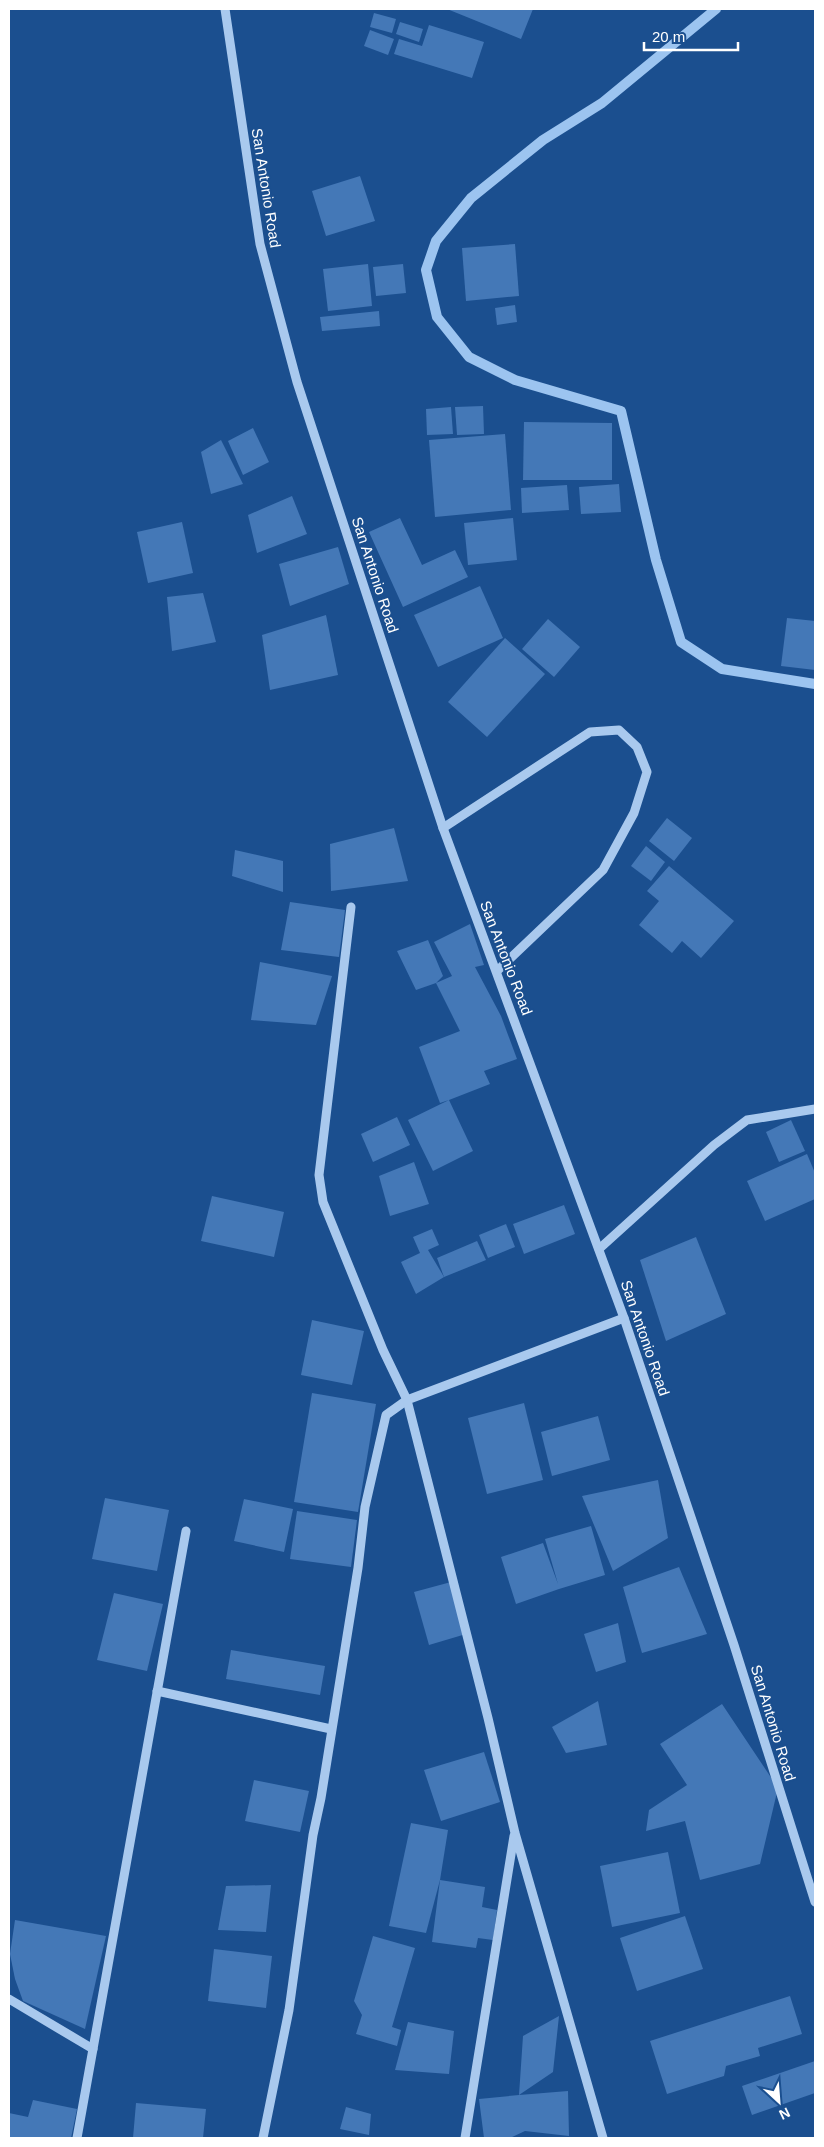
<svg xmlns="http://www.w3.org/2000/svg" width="824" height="2147" viewBox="0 0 824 2147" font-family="Helvetica,sans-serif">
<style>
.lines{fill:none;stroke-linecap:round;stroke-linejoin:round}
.stream{stroke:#9cc4f0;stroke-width:10}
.building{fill:#4478b7}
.minor{stroke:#a9c9ee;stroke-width:9}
.labels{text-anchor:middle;stroke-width:4;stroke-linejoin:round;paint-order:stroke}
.street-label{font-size:15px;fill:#fff;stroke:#1b4f8f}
</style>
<rect width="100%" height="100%" fill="#1b4f8f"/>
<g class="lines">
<!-- stream -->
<path class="stream" d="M716 9 602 103 543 140 471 198 436 241 426 270 437 317 469 357 515 380 621 411 656 560 681 642 722 669 815 684"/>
</g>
<!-- building -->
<g class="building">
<path d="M447 9H533L521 39Z"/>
<path d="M374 13 396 19 392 33 370 27Z"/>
<path d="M400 22 423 29 419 42 396 34Z"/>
<path d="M429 25 484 42 472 78 394 54 399 39 422 46Z"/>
<path d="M370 30 394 39 388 55 364 46Z"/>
<path d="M360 176 375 221 326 236 312 191Z"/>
<path d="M515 244 519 296 466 301 462 248Z"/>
<path d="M368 264 372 306 328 311 323 269Z"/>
<path d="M403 264 406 293 376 296 373 267Z"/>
<path d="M515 305 517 322 497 325 495 308Z"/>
<path d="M379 311 380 326 322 331 320 317Z"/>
<path d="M483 406 484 434 457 435 455 407Z"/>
<path d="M451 407 453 434 427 435 426 409Z"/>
<path d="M524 422 612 423V480H523Z"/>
<path d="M253 428 269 462 243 475 228 441Z"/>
<path d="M505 434 511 510 435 517 429 440Z"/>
<path d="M221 440 243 484 211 494 201 452Z"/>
<path d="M619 484 621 512 581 514 579 487Z"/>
<path d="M567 485 569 510 522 513 521 488Z"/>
<path d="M292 496 307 534 257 553 248 515Z"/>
<path d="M400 518 422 565 455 550 468 577 403 607 369 532Z"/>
<path d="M513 518 517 560 468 565 464 523Z"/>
<path d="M182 522 193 573 148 583 137 532Z"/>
<path d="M338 547 349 584 290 606 279 564Z"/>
<path d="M480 586 503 638 438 667 414 615Z"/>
<path d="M203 593 216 642 172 651 167 597Z"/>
<path d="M326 615 338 675 270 690 262 635Z"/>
<path d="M787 618 815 621V670L781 666Z"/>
<path d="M548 619 580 647 554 677 522 649Z"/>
<path d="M505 638 545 674 487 737 448 702Z"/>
<path d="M667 818 692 838 674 861 649 841Z"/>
<path d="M394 828 408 881 331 891 330 844Z"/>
<path d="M646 846 665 862 651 881 631 866Z"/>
<path d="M235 850 283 861V892L232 876Z"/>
<path d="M669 866 734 921 701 958 682 941 672 953 639 925 659 901 647 891Z"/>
<path d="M290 902 345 910 339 957 281 950Z"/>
<path d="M470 924 484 965 475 967 501 1016 517 1059 484 1071 490 1084 449 1100 473 1151 433 1171 408 1120 449 1100 440 1103 419 1047 460 1031 436 983 416 990 397 951 428 940 443 976 436 983 452 976 434 942Z"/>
<path d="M260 962 332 976 316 1025 251 1020Z"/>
<path d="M397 1117 410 1145 373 1162 361 1134Z"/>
<path d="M791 1120 805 1151 779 1162 766 1132Z"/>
<path d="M807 1154 815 1173V1199L765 1221 747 1181Z"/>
<path d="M414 1162 429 1204 390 1216 379 1176Z"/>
<path d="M212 1196 284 1212 274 1257 201 1241Z"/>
<path d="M564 1205 575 1234 524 1254 513 1224Z"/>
<path d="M506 1224 515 1247 488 1258 479 1235Z"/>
<path d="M432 1229 439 1245 428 1250 444 1277 416 1294 401 1262 420 1253 413 1237Z"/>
<path d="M696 1237 726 1314 666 1341 640 1260Z"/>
<path d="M477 1241 486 1260 444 1277 437 1258Z"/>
<path d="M312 1320 364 1331 352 1385 301 1375Z"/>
<path d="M312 1393 376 1404 358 1512 294 1502Z"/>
<path d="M524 1403 543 1480 487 1494 468 1418Z"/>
<path d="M598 1416 610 1460 552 1476 541 1432Z"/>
<path d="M658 1480 668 1538 613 1571 582 1496Z"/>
<path d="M105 1498 169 1510 157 1571 92 1559Z"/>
<path d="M244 1499 293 1509 284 1552 234 1541Z"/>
<path d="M297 1511 357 1520 351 1567 290 1559Z"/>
<path d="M591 1526 605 1575 559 1589 516 1604 501 1557 543 1543 558 1584 545 1539Z"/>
<path d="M679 1567 707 1634 642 1653 623 1587Z"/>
<path d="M451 1582 466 1634 429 1645 414 1592Z"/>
<path d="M114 1593 163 1604 147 1671 97 1660Z"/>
<path d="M618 1623 626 1662 596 1672 584 1634Z"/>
<path d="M231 1650 325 1666 320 1695 226 1679Z"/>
<path d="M598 1701 607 1745 566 1753 552 1727Z"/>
<path d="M722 1704 778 1788 760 1864 700 1880 685 1821 646 1831 649 1810 687 1785 660 1744Z"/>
<path d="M484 1752 500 1802 441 1821 424 1770Z"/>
<path d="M254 1780 309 1791 300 1832 245 1821Z"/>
<path d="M411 1823 448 1830 440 1880 426 1933 389 1926Z"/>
<path d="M668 1852 680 1913 612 1927 600 1866Z"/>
<path d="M440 1880 485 1887 482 1907 497 1910 493 1940 478 1938 476 1948 432 1942Z"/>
<path d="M271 1885 266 1932 218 1930 226 1886Z"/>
<path d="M685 1916 703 1969 637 1991 620 1938Z"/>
<path d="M15 1920 106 1936 85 2029 23 2001 15 1979 10 1954Z"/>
<path d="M373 1936 415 1948 392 2027 401 2030 397 2046 356 2034 362 2015 354 2001Z"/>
<path d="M214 1949 272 1956 266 2008 208 2001Z"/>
<path d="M790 1996 802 2034 758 2048 760 2056 726 2066 724 2076 667 2094 650 2041Z"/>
<path d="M559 2016 553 2072 519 2095 568 2091 569 2136 525 2131 510 2138H484L479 2099 519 2095 523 2036Z"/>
<path d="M408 2022 454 2031 449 2074 395 2070Z"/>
<path d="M815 2061V2093L752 2115 742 2086Z"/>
<path d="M33 2100 77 2109 71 2138H9V2113L28 2117Z"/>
<path d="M136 2103 206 2109 203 2138H133Z"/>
<path d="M346 2107 371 2114 369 2135 340 2129Z"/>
</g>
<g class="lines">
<!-- minor -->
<g class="minor">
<path d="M225 9 260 244 297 382 443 828 624 1318 734 1645 815 1902"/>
<path d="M443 828 590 732 619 730 637 747 647 772 634 813 603 870 497 971"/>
<path d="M599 1249 714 1145 747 1120 815 1109"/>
<path d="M157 1691 331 1729"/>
<path d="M9 1999 93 2049"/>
<path d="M77 2138 186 1531"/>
<path d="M263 2138 289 2010 313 1835 321 1798 358 1568 365 1507 386 1415 407 1400 383 1350 323 1202 319 1175 351 907"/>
<path d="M465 2138 514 1836"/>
<path d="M603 2138 515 1833 488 1718 407 1400 624 1318"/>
</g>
</g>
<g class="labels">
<!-- street labels -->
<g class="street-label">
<text transform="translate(266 188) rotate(81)" y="5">San Antonio Road</text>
<text transform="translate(375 575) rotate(72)" y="5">San Antonio Road</text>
<text transform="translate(506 958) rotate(69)" y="5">San Antonio Road</text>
<text transform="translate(645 1338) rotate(71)" y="5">San Antonio Road</text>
<text transform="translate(773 1723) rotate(73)" y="5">San Antonio Road</text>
</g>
</g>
<!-- border -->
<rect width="824" height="2147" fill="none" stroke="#ffffff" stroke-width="20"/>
<!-- north arrow -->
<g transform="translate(779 2102) rotate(154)" stroke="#1b4f8f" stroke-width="4" paint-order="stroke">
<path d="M0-4L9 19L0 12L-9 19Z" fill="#ffffff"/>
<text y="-8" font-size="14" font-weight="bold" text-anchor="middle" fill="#ffffff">N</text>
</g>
<!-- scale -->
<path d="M644 42v8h94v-8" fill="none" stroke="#ffffff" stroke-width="2.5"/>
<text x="652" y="42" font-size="15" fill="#ffffff" stroke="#1b4f8f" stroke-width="4" paint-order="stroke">20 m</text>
</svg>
